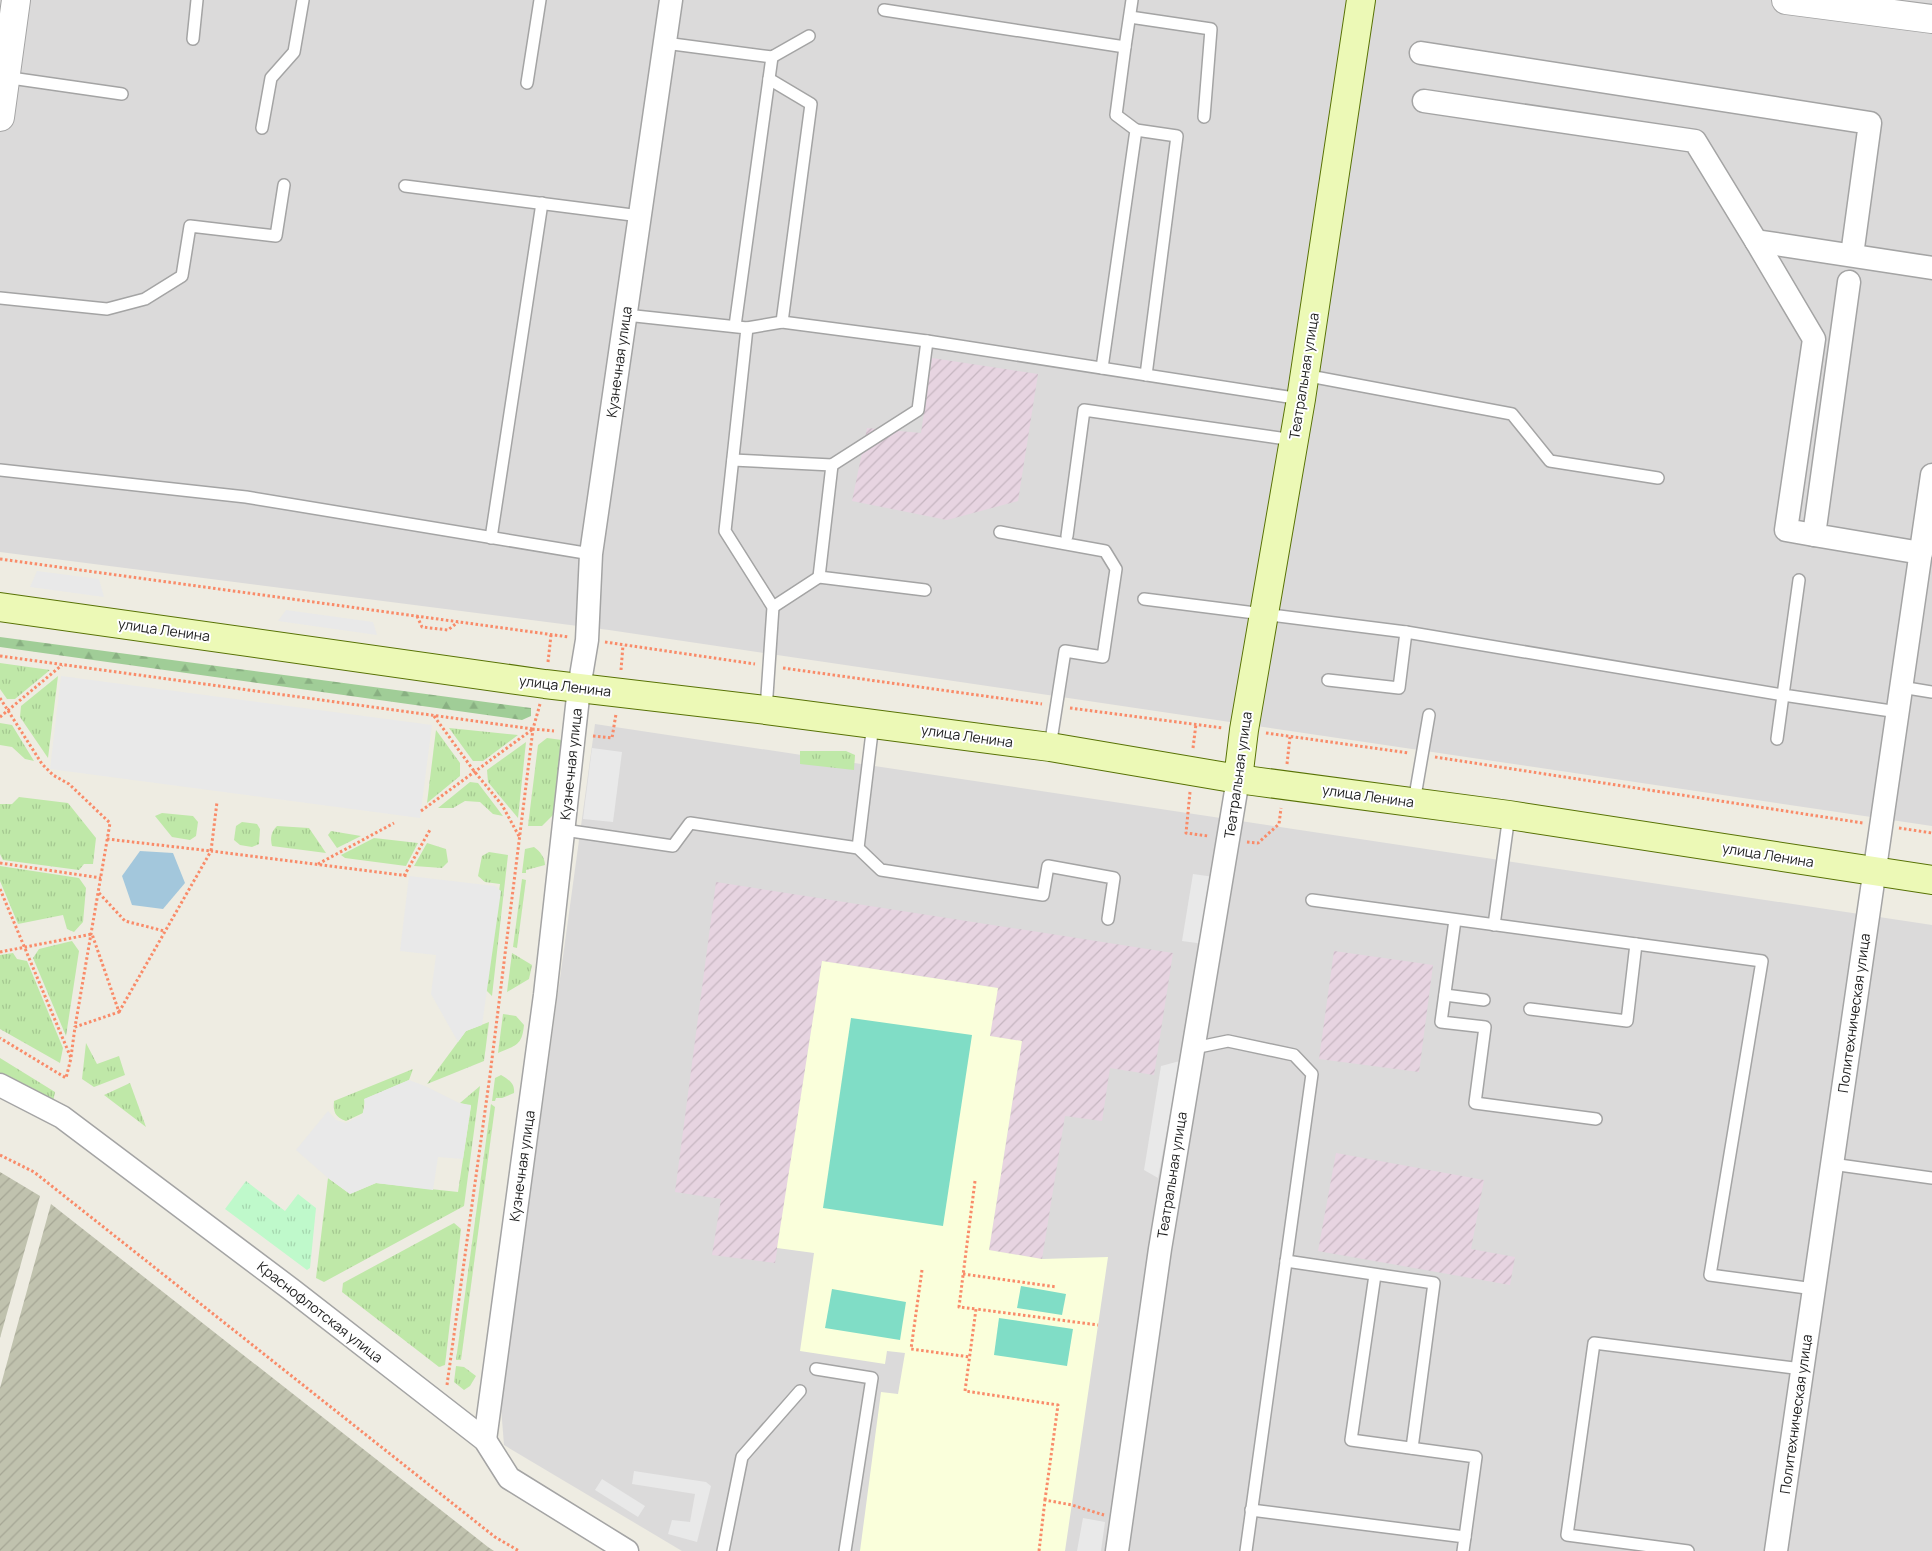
<svg xmlns="http://www.w3.org/2000/svg" width="1932" height="1551" viewBox="0 0 1932 1551" font-family="Manrope,sans-serif">
<style>
.residential{fill:#dbdada}
.industrial{fill:url(#industrial-furrows)}
.education{fill:#faffdb}
.construction{fill:url(#construction-furrows)}
.grass{fill:url(#grass-tufts)}
.forest{fill:url(#forest-firs)}
.park{fill:url(#park-tufts)}
.pitch{fill:#80ddc6}
.parking{fill:#e9e9e9}
.water{fill:#a3c7dc}
.lines{fill:none;stroke-linecap:round;stroke-linejoin:round}
.service-casing{stroke:#a4a4a4;stroke-width:14}
.minor-casing{stroke:#a4a4a4;stroke-width:25}
.tertiary-casing{stroke:#a4a4a4;stroke-width:30}
.secondary-casing{stroke:#587205;stroke-width:30}
.path{stroke:#f98b69;stroke-width:3;stroke-dasharray:2.5 2.5;stroke-linecap:butt}
.service{stroke:#fff;stroke-width:11}
.minor{stroke:#fff;stroke-width:22}
.tertiary{stroke:#fff;stroke-width:28}
.secondary{stroke:#ecf9b6;stroke-width:28}
.labels{text-anchor:middle;stroke-width:4;stroke-linejoin:round;paint-order:stroke}
.street-label{font-size:14px;fill:#1d1d1d;stroke:#fff}
</style>
<defs>
<pattern id="industrial-furrows" width="10" height="10" patternUnits="userSpaceOnUse" patternTransform="scale(1.25)"><rect width="10" height="10" fill="#e7d4e1"/><path d="M-1 1l2-2M0 10L10 0M9 11l2-2" fill="none" stroke="#c6b6c1"/></pattern>
<pattern id="construction-furrows" width="10" height="10" patternUnits="userSpaceOnUse" patternTransform="scale(1.25)"><rect width="10" height="10" fill="#c0c2ae"/><path d="M-1 1l2-2M0 10L10 0M9 11l2-2" fill="none" stroke="#a5a695"/></pattern>
<pattern id="grass-tufts" width="24" height="20" patternUnits="userSpaceOnUse" patternTransform="scale(1.25)"><rect width="24" height="20" fill="#bfe8a8"/><path d="M3 7l-1-3M5 7V3M7 7l1-3M15 17l-1-3M17 17v-4M19 17l1-3" fill="none" stroke="#a4c790"/></pattern>
<pattern id="forest-firs" width="22" height="20" patternUnits="userSpaceOnUse" patternTransform="scale(1.25)"><rect width="22" height="20" fill="#a0cd97"/><path d="M5 1l3.5 6h-7zM16 11l3.5 6h-7z" fill="#89b082"/></pattern>
<pattern id="park-tufts" width="24" height="20" patternUnits="userSpaceOnUse" patternTransform="scale(1.25)"><rect width="24" height="20" fill="#bff9cb"/><path d="M3 7l-1-3M5 7V3M7 7l1-3M15 17l-1-3M17 17v-4M19 17l1-3" fill="none" stroke="#a4d5ae"/></pattern>
</defs>
<rect width="100%" height="100%" fill="#eeece2"/>
<!-- residential -->
<g class="residential">
<path d="M0 0H1932V826L609 630 0 552Z"/>
<path d="M595 724 1932 925V1551H682L504 1445 501 1407Z"/>
</g>
<!-- industrial -->
<g class="industrial">
<path d="M932 358 1038 374 1018 501 947 520 852 501 867 428 921 433Z"/>
<path d="M716 882 1173 953 1154 1075 1110 1068 1102 1121 1065 1116 1042 1259 989 1250 1022 1042 990 1036 997 988 822 961 775 1263 712 1255 721 1199 675 1192Z"/>
<path d="M1334 951 1433 965 1419 1072 1319 1059Z"/>
<path d="M1336 1153 1484 1180 1471 1249 1515 1257 1510 1285 1318 1251Z"/>
</g>
<!-- education -->
<path class="education" d="M822 961 998 988 990 1036 1022 1041 989 1250 1042 1259 1108 1257 1065 1551H860L881 1392 898 1394 905 1353 887 1351 885 1364 800 1351 814 1253 777 1248Z"/>
<!-- construction -->
<g class="construction">
<path d="M0 1172 40 1196 0 1338Z"/>
<path d="M51 1204 488 1547 494 1551H0V1388Z"/>
</g>
<!-- grass -->
<g class="grass">
<path d="M0 663 50 670 15 699H7L0 689Z"/>
<path d="M58 676 48 758 20 717 21 706Z"/>
<path d="M0 723 12 725 34 761 25 759 12 747 0 745Z"/>
<path d="M449 728 518 735 483 761H473Z"/>
<path d="M436 730 460 763V776L427 803Z"/>
<path d="M547 738 562 740 553 815 542 826H528L538 745Z"/>
<path d="M526 742 518 818 488 782 487 770Z"/>
<path d="M800 751H846L855 755 854 770 800 764Z"/>
<path d="M470 782 478 783 503 816 493 814 480 802 465 801 453 808H438Z"/>
<path d="M19 797 68 803 96 838 93 864H84L79 870 3 860 0 854V804H12Z"/>
<path d="M162 813 193 816 198 822 196 836 190 840 172 837 155 816Z"/>
<path d="M242 822 257 824 260 829 259 844 252 847 240 845 234 840 236 826Z"/>
<path d="M277 826 309 828 326 853 272 846C270 838 271 832 277 826Z"/>
<path d="M331 831 361 836 337 848 328 835Z"/>
<path d="M374 838 418 843 406 866 345 858 341 855Z"/>
<path d="M427 843 446 849 448 862 442 868 414 866Z"/>
<path d="M534 847C540 851 545 858 545 865L526 870V873H522L525 849Z"/>
<path d="M489 852 508 855 492 996 486 990 500 884 485 882 478 876 482 856Z"/>
<path d="M0 866 79 878 86 888 83 922 74 932 67 929 63 915 18 924 0 881Z"/>
<path d="M522 879 526 880 517 948 513 947Z"/>
<path d="M72 941 79 951 66 1036 33 958 39 949Z"/>
<path d="M13 953 17 959 27 961 63 1048 60 1063 0 1029V955Z"/>
<path d="M512 953 532 965 529 979 507 992Z"/>
<path d="M503 1014 516 1016 524 1025C522 1045 517 1045 498 1053Z"/>
<path d="M489 1022 484 1061 427 1084 466 1031Z"/>
<path d="M86 1043 97 1064 119 1056 125 1075 94 1087 82 1079Z"/>
<path d="M0 1058 55 1092 53 1102 0 1074Z"/>
<path d="M413 1069 409 1080 365 1099 363 1113 346 1121C335 1117 333 1112 334 1101Z"/>
<path d="M501 1075C509 1080 515 1083 514 1093L502 1098H496L495 1101H492L495 1078Z"/>
<path d="M130 1083 146 1127 104 1095Z"/>
<path d="M480 1086 464 1206 324 1282 316 1278 328 1178 350 1194 376 1183 458 1192 471 1106 460 1103Z"/>
<path d="M491 1104 495 1107 461 1360H456Z"/>
<path d="M454 1223 461 1229 445 1365 439 1367 342 1292 343 1283Z"/>
<path d="M456 1366 464 1367 476 1376 470 1386 464 1390 454 1382Z"/>
</g>
<!-- forest -->
<path class="forest" d="M0 637 531 708V716L522 720 0 647Z"/>
<!-- park -->
<path class="park" d="M246 1181 285 1211 298 1194 316 1208 310 1268 307 1270 225 1209Z"/>
<!-- pitch -->
<g class="pitch">
<path d="M851 1018 972 1035 943 1226 823 1208Z"/>
<path d="M1021 1286 1066 1294 1062 1315 1017 1308Z"/>
<path d="M832 1289 906 1302 900 1340 825 1328Z"/>
<path d="M999 1318 1073 1329 1067 1366 994 1355Z"/>
</g>
<!-- parking -->
<g class="parking">
<path d="M37 571 99 579 104 597 30 587Z"/>
<path d="M286 610 373 622 377 635 278 621Z"/>
<path d="M61 676 432 725 420 818 50 769Z"/>
<path d="M592 748 622 752 613 822 583 819Z"/>
<path d="M1193 874 1214 877 1204 944 1182 941Z"/>
<path d="M409 876 495 886 501 891 482 1025 466 1031 458 1042 431 994 436 955 400 951Z"/>
<path d="M1180 1061 1158 1178 1144 1170 1161 1066Z"/>
<path d="M409 1080 425 1086 459 1103 471 1105 463 1159 438 1157 433 1190 376 1183 350 1194 328 1178 296 1150 328 1111 336 1120 346 1123 362 1115 365 1106 364 1099Z"/>
<path d="M634 1471 706 1482 711 1486 697 1542 668 1534 672 1520 690 1522 695 1494 632 1484Z"/>
<path d="M602 1479 645 1506 638 1517 595 1490Z"/>
<path d="M1083 1518 1105 1522 1101 1551H1077Z"/>
</g>
<!-- water -->
<path class="water" d="M140 851 173 853 185 883 163 909 132 905 122 876Z"/>
<g class="lines">
<defs>
<g id="service">
<path d="M884 10 1125 47 1132 0"/>
<path d="M1130 17 1211 29 1204 117"/>
<path d="M193 39 197 0"/>
<path d="M665 43 772 57 809 36"/>
<path d="M4 77 122 94"/>
<path d="M769 79 811 104 782 322"/>
<path d="M527 83 540 0"/>
<path d="M262 128 271 78 294 52 303 0"/>
<path d="M1136 130 1177 136 1146 375"/>
<path d="M405 186 640 216"/>
<path d="M0 298 107 309 145 299 182 276 190 226 276 236 284 185"/>
<path d="M626 315 747 328 725 531 773 607 766 710"/>
<path d="M735 326 772 57"/>
<path d="M747 328 782 322 927 341"/>
<path d="M1102 368 1136 130 1116 115 1125 47"/>
<path d="M1304 375 1512 414 1550 461 1658 478"/>
<path d="M733 460 832 465 819 577"/>
<path d="M832 465 918 410 927 341 1301 399"/>
<path d="M0 470 246 497 591 554"/>
<path d="M1000 532 1105 551 1116 569 1103 657 1065 651 1050 747"/>
<path d="M1067 536 1084 410 1294 440"/>
<path d="M491 538 542 203"/>
<path d="M1799 580 1783 695 1898 712"/>
<path d="M1144 599 1406 632 1783 695 1777 739"/>
<path d="M773 607 819 577 925 590"/>
<path d="M1328 680 1399 688 1406 632"/>
<path d="M1901 687 1932 692"/>
<path d="M1414 802 1429 715"/>
<path d="M564 830 673 846 690 823 858 848 881 870 1043 895 1048 866 1114 878 1108 919"/>
<path d="M858 848 873 724"/>
<path d="M1312 900 1762 961 1710 1275 1814 1289"/>
<path d="M1455 920 1441 1022 1485 1027 1475 1103 1596 1119"/>
<path d="M1494 925 1509 815"/>
<path d="M1445 995 1484 1000"/>
<path d="M1530 1009 1627 1021 1636 944"/>
<path d="M1194 1048 1228 1041 1294 1055 1312 1074 1246 1551"/>
<path d="M1832 1164 1932 1178"/>
<path d="M1286 1261 1434 1283 1412 1448"/>
<path d="M1375 1275 1351 1440 1476 1457 1465 1537"/>
<path d="M816 1369 872 1378 845 1551"/>
<path d="M1251 1510 1465 1537 1463 1551"/>
<path d="M723 1551 742 1457 800 1391"/>
<path d="M1688 1551 1567 1535 1594 1343 1802 1369"/>
</g>
<g id="minor">
<path d="M1421 53 1870 123 1852 255"/>
<path d="M1424 101 1695 141 1756 241 1932 268"/>
<path d="M1756 241 1814 339 1786 530 1814 535"/>
<path d="M1849 282 1814 535 1921 553"/>
<path d="M0 1085 62 1117 292 1290 485 1440 509 1478 627 1551"/>
<path d="M485 1440 545 995 579 688 587 640 591 554 671 0"/>
<path d="M1117 1551 1160 1249 1238 779"/>
<path d="M1776 1551 1932 475"/>
</g>
<g id="tertiary">
<path d="M1786 0 1932 19"/>
<path d="M0 117 16 0"/>
</g>
<g id="secondary">
<path d="M0 607 545 684 766 710 1050 747 1238 779 1509 815 1932 880"/>
<path d="M1238 779 1244 730 1301 399 1361 0"/>
</g>
</defs>
<!-- service casing -->
<use href="#service" class="service-casing"/>
<!-- minor casing -->
<use href="#minor" class="minor-casing"/>
<!-- tertiary casing -->
<use href="#tertiary" class="tertiary-casing"/>
<!-- secondary casing -->
<use href="#secondary" class="secondary-casing"/>
<!-- path -->
<g class="path">
<path d="M0 559 569 637"/>
<path d="M417 616 422 627 448 630 458 622"/>
<path d="M605 642 755 664"/>
<path d="M0 656 533 729"/>
<path d="M548 662 551 635"/>
<path d="M783 668 1042 704"/>
<path d="M621 670 623 645"/>
<path d="M0 698 42 764 53 775 69 784 110 823 75 1027"/>
<path d="M540 704 533 729 554 731"/>
<path d="M1070 708 1223 728"/>
<path d="M434 716 474 771 502 805 520 838"/>
<path d="M0 717 62 665"/>
<path d="M1266 733 1409 753"/>
<path d="M593 736 612 738 616 714"/>
<path d="M1193 748 1196 724"/>
<path d="M1435 757 1863 823"/>
<path d="M1287 764 1290 737"/>
<path d="M1190 792 1186 833 1208 836"/>
<path d="M421 811 533 729"/>
<path d="M1899 828 1932 833"/>
<path d="M107 839 211 851 217 802"/>
<path d="M1247 842 1258 843 1279 824 1281 808"/>
<path d="M0 863 101 878"/>
<path d="M318 864 394 823"/>
<path d="M404 876 431 828"/>
<path d="M0 889 71 1058 66 1078 0 1038"/>
<path d="M99 893 125 921 164 931"/>
<path d="M0 952 92 934"/>
<path d="M119 1012 211 851 409 876"/>
<path d="M71 1057 75 1027 119 1012 92 934"/>
<path d="M0 1155 34 1172 495 1537 519 1551"/>
<path d="M975 1181 959 1307 976 1309"/>
<path d="M922 1270 911 1349 970 1357"/>
<path d="M963 1274 1057 1287"/>
<path d="M447 1385 490 1075 533 729"/>
<path d="M1045 1500 1058 1405 965 1391 976 1309 1098 1325"/>
<path d="M1039 1551 1045 1500 1072 1505 1104 1515"/>
</g>
<!-- service -->
<use href="#service" class="service"/>
<!-- minor -->
<use href="#minor" class="minor"/>
<!-- tertiary -->
<use href="#tertiary" class="tertiary"/>
<!-- secondary -->
<use href="#secondary" class="secondary"/>
</g>
<g class="labels">
<!-- street labels -->
<g class="street-label">
<text transform="translate(619 362) rotate(-82)" y="5">Кузнечная улица</text>
<text transform="translate(1304 376) rotate(-81)" y="5">Театральная улица</text>
<text transform="translate(164 630) rotate(8)" y="5">улица Ленина</text>
<text transform="translate(565 686) rotate(7)" y="5">улица Ленина</text>
<text transform="translate(967 736) rotate(8)" y="5">улица Ленина</text>
<text transform="translate(571 764) rotate(-84)" y="5">Кузнечная улица</text>
<text transform="translate(1238 775) rotate(-82)" y="5">Театральная улица</text>
<text transform="translate(1368 796) rotate(8)" y="5">улица Ленина</text>
<text transform="translate(1768 855) rotate(9)" y="5">улица Ленина</text>
<text transform="translate(1854 1013) rotate(-82)" y="5">Политехническая улица</text>
<text transform="translate(522 1166) rotate(-82)" y="5">Кузнечная улица</text>
<text transform="translate(1172 1175) rotate(-81)" y="5">Театральная улица</text>
<text transform="translate(320 1312) rotate(38)" y="5">Краснофлотская улица</text>
<text transform="translate(1796 1414) rotate(-82)" y="5">Политехническая улица</text>
</g>
</g>
</svg>
